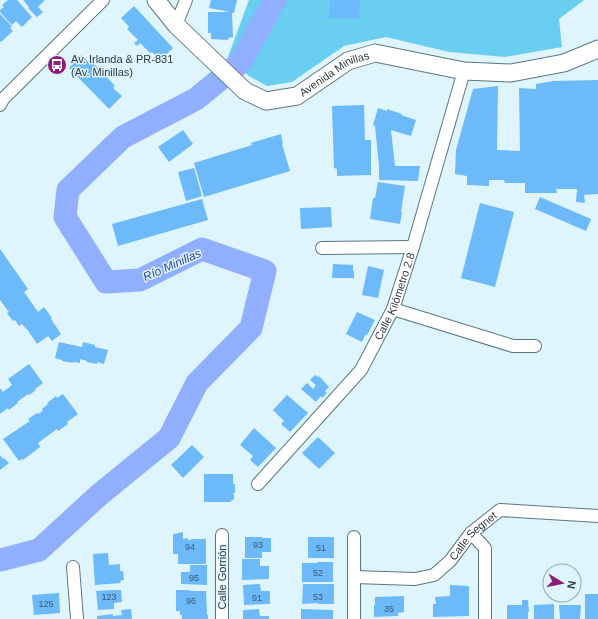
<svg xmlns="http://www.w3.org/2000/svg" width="598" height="619" viewBox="0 0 598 619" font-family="Helvetica,sans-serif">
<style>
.green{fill:#69ceef}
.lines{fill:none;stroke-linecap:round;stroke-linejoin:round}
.river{stroke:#90affe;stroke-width:23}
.building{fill:#6cbaf9}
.street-casing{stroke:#5c7680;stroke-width:14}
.secondary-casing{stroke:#5c7680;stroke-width:19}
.street{stroke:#fff;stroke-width:12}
.secondary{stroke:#fff;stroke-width:17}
.labels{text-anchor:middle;stroke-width:3;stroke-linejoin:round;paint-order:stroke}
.number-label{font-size:9px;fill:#3e5b6e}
.poi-label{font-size:11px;fill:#2f3b3f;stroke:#def5fe;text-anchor:start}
.street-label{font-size:11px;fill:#2f3b3f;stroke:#def5fe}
.water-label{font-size:12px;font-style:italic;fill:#2c46a0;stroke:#def5fe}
</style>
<rect width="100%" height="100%" fill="#def5fe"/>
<!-- green -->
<path class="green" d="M249 0H584L559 19 562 47 505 57 449 52 386 37 344 46 292 82 267 86 249 76 228 57Z"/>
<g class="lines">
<!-- river -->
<path class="river" d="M0 560 39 550 99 495 169 438 197 383 251 328 265 271 202 249 140 280 106 282 65 217 68 190 123 137 196 99 240 63 275 0"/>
</g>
<!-- building -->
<g class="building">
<path d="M8 0H17L32 17 22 27 16 21 12 25 0 12V10L4 7 2 5Z"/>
<path d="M23 0H45L38 7 43 12 37 17 28 8 29 7Z"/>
<path d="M211 0H237L234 13H232L233 37 228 38V40L211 39V33H208V12H230L209 8Z"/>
<path d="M330 0H360L359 19 329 18Z"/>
<path d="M134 6 173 48 160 60 152 52 150 53 140 43 137 46 134 43 138 40 127 29 129 27 121 18Z"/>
<path d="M0 14 12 26 10 28 13 31 1 42 0 41Z"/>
<path d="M82 55 90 64 92 62 102 72 106 69 109 73 106 76 115 86 113 88 122 96 109 109 69 68Z"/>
<path d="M598 80V194L584 195 585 203 576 202 577 189H556L557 193H525V183H505L504 180H489V186L467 185V176L455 174 456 150 473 89 498 86 497 150 520 151 519 88 536 89V84L553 81Z"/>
<path d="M364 105 365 140H371V175L337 176V169L334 168 332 106Z"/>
<path d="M378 108 387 111V109L402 114 401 115 416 120 411 136 391 130 395 166H420L418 181 379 180V166L375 126 373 125Z"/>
<path d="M183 130 193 144 169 162 158 147Z"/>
<path d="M281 134 283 144H282L290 171 204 197 194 163 252 145 251 143Z"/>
<path d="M194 168 202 196 186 201 178 172Z"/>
<path d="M378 182 405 186 401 212H402L400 224 370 219 373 198H375Z"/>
<path d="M540 197 591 219 586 231 535 209Z"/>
<path d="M202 199 208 220 118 246 112 224Z"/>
<path d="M480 203 514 212 495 287 461 278Z"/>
<path d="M331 207 332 227 301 229 300 208Z"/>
<path d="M0 249 28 289 24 292 38 312 44 307 52 318 51 319 61 334 52 341 48 336 37 344 27 329H26L22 324 19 326 15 320 13 321 7 313 9 312 0 300Z"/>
<path d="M333 264 353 265V271H354V278H332Z"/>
<path d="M368 266 384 270 378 298 362 295Z"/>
<path d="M357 312 375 320 367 335H365L362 342 346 334Z"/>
<path d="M59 342 82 347 83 342 95 345V347L108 350 104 364 97 362V364L87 362V361L80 359V363L73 362V363L62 361V360L55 358Z"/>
<path d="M29 364 43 383 35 389 36 390 32 393 29 395 28 394 17 402 18 403 13 407 9 410 8 408 0 414V388L3 392 12 385 8 379Z"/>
<path d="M315 375 318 377 319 376 329 387 325 391 327 393 322 398 321 396 316 402 301 389 307 383 313 389 316 385 310 380Z"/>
<path d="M63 394 78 414 67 422 68 424 58 431 57 429 38 443 40 447 23 460 22 459 19 461 3 439 30 421 28 419 37 413 38 414 43 411 42 409 48 404 47 403 56 396 57 398Z"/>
<path d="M287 395 308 413 290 432 281 424 284 421 273 410Z"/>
<path d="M254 428 276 448 258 467 250 460 253 456 240 445Z"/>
<path d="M318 437 335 453 319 469 302 453Z"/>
<path d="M192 445 204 457 183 478 171 465Z"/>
<path d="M0 455 3 459 4 458 9 463 0 470Z"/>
<path d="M204 474H233V484H235V493H233L234 495V499L231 501V502H204Z"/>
<path d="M183 532V539L188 538V540H191V539H206V564H178V554H173V534Z"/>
<path d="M245 537H262V538H271V552H262V558H245Z"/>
<rect x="308" y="537" width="26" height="21"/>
<path d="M108 553 109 565 120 564V571H123L124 580 120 581 121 583 95 585 93 554Z"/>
<path d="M242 559H260V566H269V579L242 580Z"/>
<path d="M317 562H333V582H302V563H317Z"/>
<path d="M190 565H207V585L181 584V572H190Z"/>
<path d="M260 584 261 591H270V604L244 605 243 585Z"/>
<path d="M303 584H334V604H318V603L302 604Z"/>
<path d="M450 585 469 586V616L433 617V604H436L435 597 450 596Z"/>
<path d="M112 590H121L122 602 114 603V609L98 610 96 591Z"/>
<path d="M176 590H190V591H206L207 615H208V619H182V615H180V611H176Z"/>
<path d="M59 593 60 613 34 615 32 595Z"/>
<rect x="585" y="594" width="13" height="25"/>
<path d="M404 596V612L398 613V616L374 617V605H375V597Z"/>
<path d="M522 600H528L529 612H528V619H507V605H522Z"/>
<path d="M554 604V619H534V605Z"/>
<path d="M559 605H581L580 619H560Z"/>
<path d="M131 609 132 619H97V616L113 614V616L122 615 121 610Z"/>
<path d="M259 609 260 616H269V619H243V610Z"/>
<path d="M301 609 333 610V619H301Z"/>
</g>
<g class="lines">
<defs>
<g id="street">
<path d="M176 25 186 0"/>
<path d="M0 105 3 99 103 0"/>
<path d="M322 248 413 247"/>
<path d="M393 309 513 346H535"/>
<path id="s1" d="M258 484 361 370 393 309 413 247 464 71"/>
<path d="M471 533 485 548V619"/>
<path d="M222 535V619"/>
<path d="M73 567 77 619"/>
<path id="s2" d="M354 577 415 579 434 575 450 561 471 533 500 510 598 516"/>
<path d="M354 619V537"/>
</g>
<g id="secondary">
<path id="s3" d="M156 0 176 25 245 91 266 101 297 96 348 61 375 53 464 71 511 73 564 63 598 49"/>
</g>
</defs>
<!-- street casing -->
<use href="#street" class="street-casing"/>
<!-- secondary casing -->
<use href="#secondary" class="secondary-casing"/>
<!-- street -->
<use href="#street" class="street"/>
<!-- secondary -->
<use href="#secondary" class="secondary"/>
</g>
<!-- icons -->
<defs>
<symbol id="bus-disc" viewBox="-11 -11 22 22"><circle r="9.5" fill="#8e1c7d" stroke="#def5fe"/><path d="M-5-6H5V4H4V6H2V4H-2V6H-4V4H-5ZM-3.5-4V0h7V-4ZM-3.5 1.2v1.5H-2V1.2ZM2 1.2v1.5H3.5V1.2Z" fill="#fff"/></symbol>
</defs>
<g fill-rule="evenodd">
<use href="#bus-disc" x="46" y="54" width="22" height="22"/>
</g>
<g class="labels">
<!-- number labels -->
<g class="number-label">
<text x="258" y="548">93</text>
<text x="190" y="550">94</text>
<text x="321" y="551">51</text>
<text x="318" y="576">52</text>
<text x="194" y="581">95</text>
<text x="109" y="600">123</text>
<text x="318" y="600">53</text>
<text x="257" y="601">91</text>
<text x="191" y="604">96</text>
<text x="46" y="607">125</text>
<text x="389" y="612">35</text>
</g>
<!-- poi labels -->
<g class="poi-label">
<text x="71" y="63">Av. Irlanda &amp; PR-831<tspan x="71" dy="13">(Av. Minillas)</tspan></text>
</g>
<!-- street labels -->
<g class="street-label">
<text dy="4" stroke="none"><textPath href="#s3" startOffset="226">Avenida Minillas</textPath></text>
<text dy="4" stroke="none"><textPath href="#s1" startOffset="235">Calle Kilómetro 2.8</textPath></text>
<text dy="4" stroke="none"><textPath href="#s2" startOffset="136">Calle Segnet</textPath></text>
<text transform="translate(222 577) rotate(-90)" y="4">Calle Gorrión</text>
</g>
<!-- water labels -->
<g class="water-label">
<text transform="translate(172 265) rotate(-24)" y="4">Río Minillas</text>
</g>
</g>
<!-- north arrow -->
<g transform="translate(562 583) rotate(100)"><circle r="19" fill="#def5fe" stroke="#98abb2"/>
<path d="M0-3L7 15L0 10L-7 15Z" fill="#8e1c7d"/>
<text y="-6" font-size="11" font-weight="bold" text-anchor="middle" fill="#2f3b3f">N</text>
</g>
</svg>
